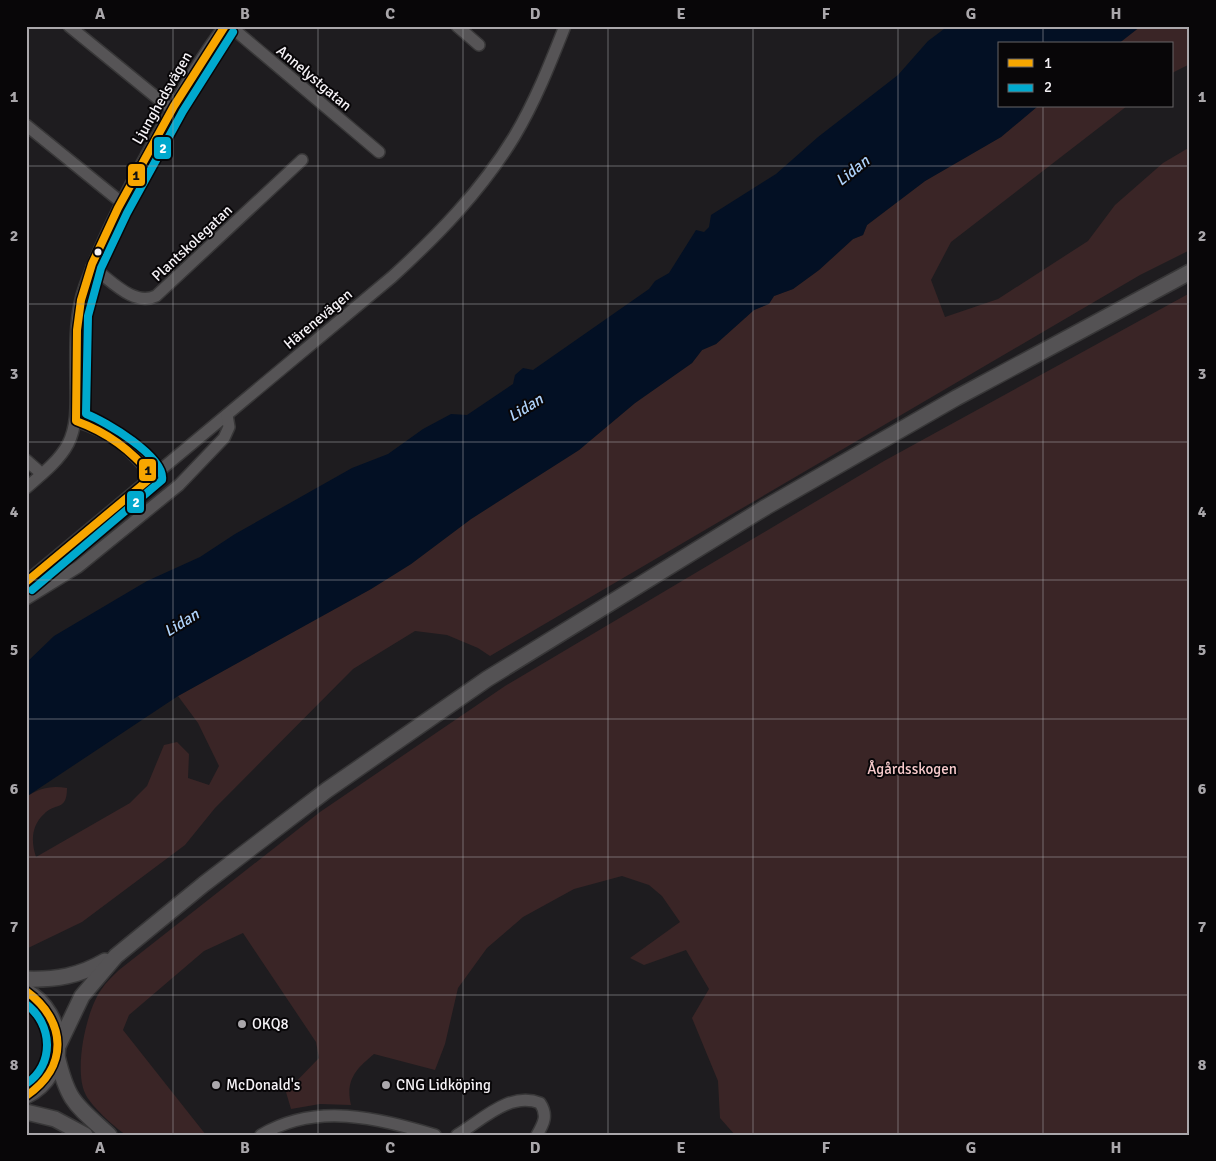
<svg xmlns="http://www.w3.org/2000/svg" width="1216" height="1161" viewBox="0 0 1216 1161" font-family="Signika,sans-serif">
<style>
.green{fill:#3a2526}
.water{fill:#031024}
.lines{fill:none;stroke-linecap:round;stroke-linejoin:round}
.minor-casing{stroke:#383738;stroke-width:14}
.major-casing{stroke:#383738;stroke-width:18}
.minor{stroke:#565456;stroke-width:11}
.major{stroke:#545254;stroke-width:15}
.bus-1-casing{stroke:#080608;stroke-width:11}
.bus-2-casing{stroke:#080608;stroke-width:11}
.bus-1{stroke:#f7a600;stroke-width:8}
.bus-2{stroke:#00a9ce;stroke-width:8}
.grid{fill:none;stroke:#aaa7ab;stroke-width:1;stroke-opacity:0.55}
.bus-dot{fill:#f5f2f6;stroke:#080608;stroke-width:2}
.poi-dot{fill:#aaa7ab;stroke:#080608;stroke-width:2}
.labels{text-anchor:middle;stroke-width:4;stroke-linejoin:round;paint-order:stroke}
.street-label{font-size:15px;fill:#f5f2f6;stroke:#080608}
.park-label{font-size:15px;fill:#f7cacb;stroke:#080608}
.poi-label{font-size:15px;fill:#f5f2f6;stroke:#080608;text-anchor:start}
.water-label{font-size:16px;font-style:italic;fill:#afd3fb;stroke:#080608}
.line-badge{stroke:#080608;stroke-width:2}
.badge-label{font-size:14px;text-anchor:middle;font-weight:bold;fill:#fff}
.pale-badge-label{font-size:14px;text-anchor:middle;font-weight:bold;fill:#111}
.neatline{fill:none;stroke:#aaa7ab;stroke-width:2}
.grid-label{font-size:16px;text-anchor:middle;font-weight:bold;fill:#aaa7ab}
</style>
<rect width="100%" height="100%" fill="#1e1c1f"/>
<!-- green -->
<g class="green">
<path d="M1141 26H1190V64L1172 73V44H1118Z"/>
<path d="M1038 106H1127L951 242 931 280 945 317 998 299 1088 241 1115 205 1163 163 1190 147V250L1140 275 490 656 478 648 447 635 415 631 353 669 215 808 185 845 82 922 26 949V797C39 788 51 785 67 788 67 812 55 802 44 814 31 826 31 842 36 857L130 803 147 786 164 745 177 742 189 754 188 778 209 785 219 766 198 723 178 696 371 589 411 564 471 519 579 450 635 403 692 363 702 350 716 344 754 310 768 304 774 296 793 289 819 270 853 239 863 235 867 225 925 181 1001 137Z"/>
<path d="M1190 293V1135H735L720 1118 718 1081 692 1018 709 989 686 950 644 965 630 958 680 922 662 896 649 885 622 876 574 889 523 917 487 948 458 988 445 1044 435 1070 374 1054C356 1069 345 1080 351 1105L320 1104 291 1109 286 1092 319 1058 316 1042 243 933 204 951 129 1015 123 1030 206 1135C192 1135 134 1138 125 1134 115 1128 89 1104 85 1093 74 1069 86 1011 101 990 106 982 113 976 119 970L320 812 505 686 884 461Z"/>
</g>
<!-- water -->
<path class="water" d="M948 26H1141L1118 44H1000V106H1038L1001 137 925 181 867 225 863 235 853 239 819 270 793 289 774 296 769 304 754 310 716 344 702 350 692 363 635 403 579 450 471 519 411 564 371 589 178 696 26 797V663L54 636 147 581 200 557 235 534 352 468 388 454 423 429 451 414 467 415 513 384 515 375 523 368 533 370 649 289 655 281 669 273 696 230 704 232 709 227 711 215 776 174 818 137 898 75 928 41Z"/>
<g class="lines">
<defs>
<g id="minor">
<path d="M69 26 172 110"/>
<path d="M230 26 379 152"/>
<path d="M457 26 479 45"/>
<path d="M26 125 121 202"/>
<path d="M92 267C110 279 133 307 156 296L302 160"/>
<path d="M76 421C116 434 125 445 153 476"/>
<path d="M26 460 42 474"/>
<path d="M26 488C41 475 59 461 68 444 78 424 76 402 76 381 76 350 74 316 85 286 104 234 130 185 157 136 178 99 198 60 225 26"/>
<path d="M26 582 392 277C438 235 481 191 514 137 535 102 550 64 565 26"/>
<path d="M26 599 78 567 179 485 224 438 229 427 227 415"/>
<path d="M261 1135C317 1102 376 1118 435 1135"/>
<path d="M457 1135C482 1120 510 1091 540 1103 548 1115 544 1123 537 1135"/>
</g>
<g id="major">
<path d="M26 979C56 980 79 976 105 961"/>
<path d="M26 991C67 1013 70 1075 26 1096"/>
<path d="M59 1044 82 996 116 956 204 884 327 790 487 679 766 507 956 398 1190 272"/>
<path d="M57 1056C68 1102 75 1104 109 1135"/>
<path d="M26 1112 55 1119 85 1135"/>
</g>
</defs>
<!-- minor casing -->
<use href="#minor" class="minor-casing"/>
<!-- major casing -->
<use href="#major" class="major-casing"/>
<!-- minor -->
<use href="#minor" class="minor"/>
<!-- major -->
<use href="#major" class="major"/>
<defs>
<g id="bus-1">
<path d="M26 582 153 476C130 450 109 433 76 421L77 330 81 300 92 264 118 208 174 106 225 26"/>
<path d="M26 991C67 1021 69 1067 26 1096"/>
</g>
<g id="bus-2">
<path d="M32 590 162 480C166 457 105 421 86 414L88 316 101 268 127 213 183 111 233 32"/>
<path d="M26 1004C53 1024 55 1065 26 1084"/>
</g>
</defs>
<!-- bus-1 casing -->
<use href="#bus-1" class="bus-1-casing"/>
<!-- bus-2 casing -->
<use href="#bus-2" class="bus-2-casing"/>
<!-- bus-1 -->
<use href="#bus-1" class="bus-1"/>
<!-- bus-2 -->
<use href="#bus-2" class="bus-2"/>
</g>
<!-- grid -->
<path class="grid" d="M173 26V1135M318 26V1135M463 26V1135M608 26V1135M753 26V1135M898 26V1135M1043 26V44M1043 106V1135M26 166H1190M26 304H1190M26 442H1190M26 580H1190M26 719H1190M26 857H1190M26 995H1190"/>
<!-- markers -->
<circle class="bus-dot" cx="98" cy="252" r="4.5"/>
<g class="poi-dot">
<circle cx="242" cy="1024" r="5"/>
<circle cx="216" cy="1085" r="5"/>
<circle cx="386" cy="1085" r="5"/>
</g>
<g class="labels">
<!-- street labels -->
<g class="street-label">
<text transform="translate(314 78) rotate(40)" y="5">Annelystgatan</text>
<text transform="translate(162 98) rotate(-60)" y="5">Ljunghedsvägen</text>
<text transform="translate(192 243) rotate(-43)" y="5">Plantskolegatan</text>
<text transform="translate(318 319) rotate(-40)" y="5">Härenevägen</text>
</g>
<!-- park labels -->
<g class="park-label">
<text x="912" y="774">Ågårdsskogen</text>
</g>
<!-- poi labels -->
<g class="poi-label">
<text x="252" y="1029">OKQ8</text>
<text x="226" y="1090">McDonald's</text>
<text x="396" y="1090">CNG Lidköping</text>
</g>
<!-- water labels -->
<g class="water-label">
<text transform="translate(852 170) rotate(-39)" y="6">Lidan</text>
<text transform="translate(525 407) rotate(-32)" y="6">Lidan</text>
<text transform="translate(181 622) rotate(-32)" y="6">Lidan</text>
</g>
</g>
<g class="line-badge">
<rect x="153" y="136" width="19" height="24" rx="5" fill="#00a9ce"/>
<rect x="127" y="163" width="19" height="24" rx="5" fill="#f7a600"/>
<rect x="138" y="458" width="19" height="24" rx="5" fill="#f7a600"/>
<rect x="126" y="490" width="19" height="24" rx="5" fill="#00a9ce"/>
</g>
<g class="badge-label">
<text x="163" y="153">2</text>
<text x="136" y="507">2</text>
</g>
<g class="pale-badge-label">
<text x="136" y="180">1</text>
<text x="148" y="475">1</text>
</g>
<!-- border -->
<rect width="1216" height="1161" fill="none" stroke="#080608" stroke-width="55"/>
<!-- legend -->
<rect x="998" y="42" width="175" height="65" fill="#080608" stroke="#676467"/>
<rect x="1008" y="59" width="25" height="8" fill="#f7a600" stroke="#676467"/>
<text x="1044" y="68" font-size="15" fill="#f5f2f6">1</text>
<rect x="1008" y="84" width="25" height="8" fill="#00a9ce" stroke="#676467"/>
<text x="1044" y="92" font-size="15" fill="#f5f2f6">2</text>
<rect x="28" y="28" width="1160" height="1106" class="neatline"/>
<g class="grid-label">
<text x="100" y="19">A</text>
<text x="245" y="19">B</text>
<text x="390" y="19">C</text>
<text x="535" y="19">D</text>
<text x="681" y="19">E</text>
<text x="826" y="19">F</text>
<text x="971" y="19">G</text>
<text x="1116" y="19">H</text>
<text x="14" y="102">1</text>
<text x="1202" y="102">1</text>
<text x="14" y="241">2</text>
<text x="1202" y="241">2</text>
<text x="14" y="379">3</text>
<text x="1202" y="379">3</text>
<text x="14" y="517">4</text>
<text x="1202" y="517">4</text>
<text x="14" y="655">5</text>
<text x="1202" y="655">5</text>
<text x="14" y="794">6</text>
<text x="1202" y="794">6</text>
<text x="14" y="932">7</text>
<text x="1202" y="932">7</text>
<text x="14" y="1070">8</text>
<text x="1202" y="1070">8</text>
<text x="100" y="1153">A</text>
<text x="245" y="1153">B</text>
<text x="390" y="1153">C</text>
<text x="535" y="1153">D</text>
<text x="681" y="1153">E</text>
<text x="826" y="1153">F</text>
<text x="971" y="1153">G</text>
<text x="1116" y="1153">H</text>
</g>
</svg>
